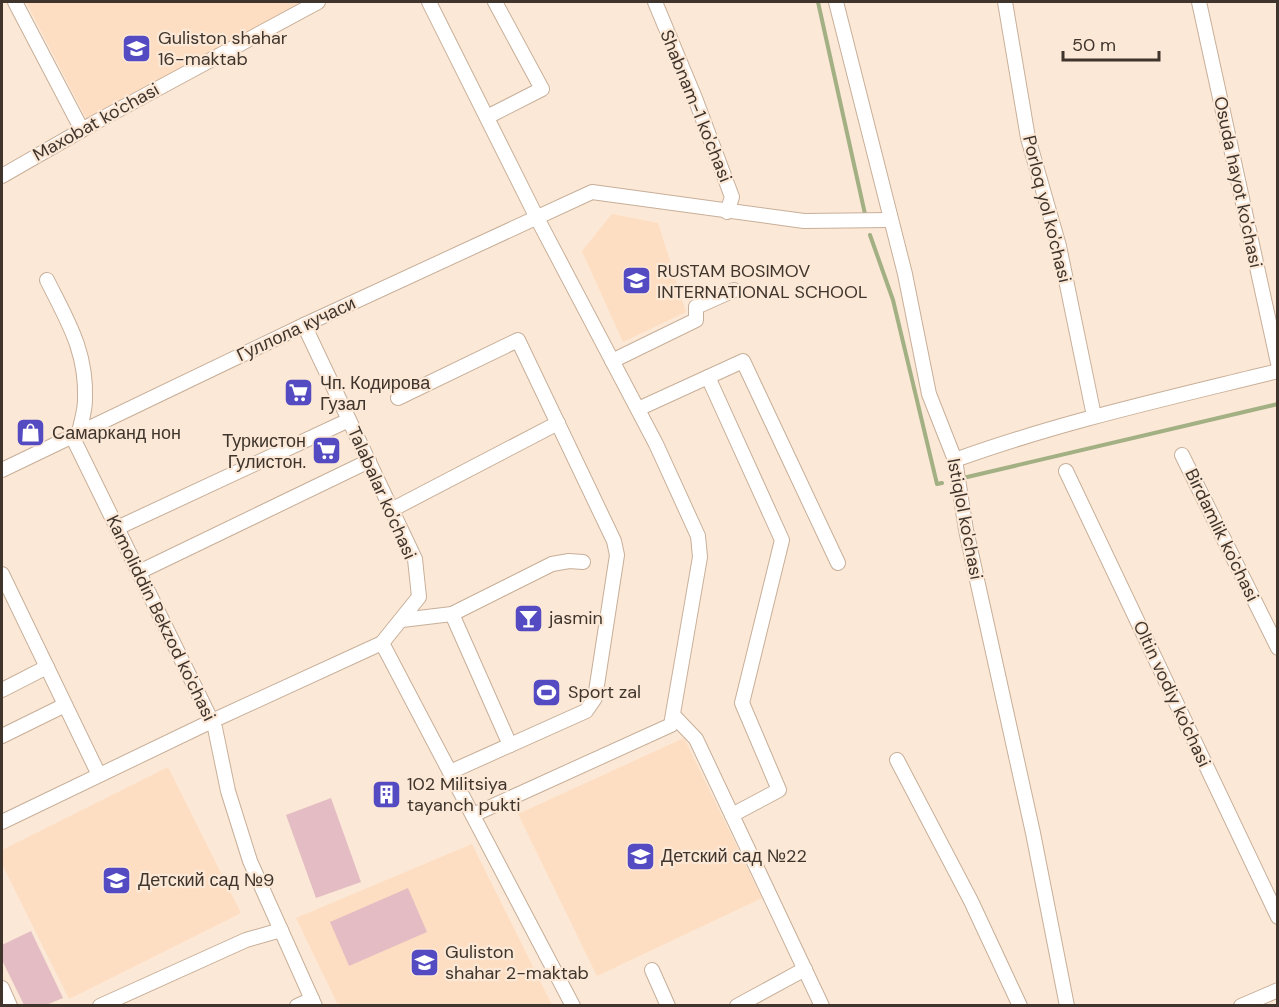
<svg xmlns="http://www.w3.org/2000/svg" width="1279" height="1007" viewBox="0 0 1279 1007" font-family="'DM Sans',sans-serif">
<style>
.built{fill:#fedec2}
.green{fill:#e4bcc3}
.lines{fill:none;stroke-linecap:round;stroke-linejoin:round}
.stream{stroke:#a2b084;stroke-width:4}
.minor-casing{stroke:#c7af99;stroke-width:16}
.minor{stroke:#fff;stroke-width:14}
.labels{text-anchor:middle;stroke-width:4.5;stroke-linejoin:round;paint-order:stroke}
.poi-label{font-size:18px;fill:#3f352c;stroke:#fce8d6;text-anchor:start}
.street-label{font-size:18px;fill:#3f352c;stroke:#fce8d6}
</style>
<rect width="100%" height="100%" fill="#fce8d6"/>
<!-- built -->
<g class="built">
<path d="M26 2H309L88 122Z"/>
<path d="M612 214 658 223 686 312 623 342 582 251Z"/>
<path d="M684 738 762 898 597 976 518 814Z"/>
<path d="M168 767 241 913 69 999 2 864V850Z"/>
<path d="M472 844 552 1005H338L296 918Z"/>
</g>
<!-- green -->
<g class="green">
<path d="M331 798 361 882 316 898 286 815Z"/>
<path d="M408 888 427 932 349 966 330 922Z"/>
<path d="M31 931 63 998 46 1005H24L2 960V945Z"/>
</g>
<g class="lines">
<!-- stream -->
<g class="stream">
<path d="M818 2 865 214"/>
<path d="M870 235 893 300 937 484 942 483"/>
<path d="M963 478 1278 404"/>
</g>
<defs>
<g id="minor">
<path d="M15 2 82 130"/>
<path d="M429 2 537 218 656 444 698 536 700 557 671 725 473 815"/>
<path d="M655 2 695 98 732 197 727 212"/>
<path d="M836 2 905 274 929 394 955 460 966 530 1033 833 1067 1006"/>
<path d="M1005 2 1028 138 1059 246 1094 416"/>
<path d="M1199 2 1278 363"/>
<path d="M487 117 542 89 495 2"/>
<path d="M2 176 94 123 318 2"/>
<path d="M47 280C68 322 87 352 85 400 85 411 81 422 79 433"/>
<path d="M612 361 696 320V307L734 290"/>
<path d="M708 377 782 540 742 703 779 790 732 815"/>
<path d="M398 398 518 340 614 541 617 555 595 698 586 711 450 772"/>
<path d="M638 409 743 361 838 563"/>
<path d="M72 436 215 728 228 791 250 861 315 1006"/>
<path d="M1182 455 1278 648"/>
<path d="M955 460C1060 422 1169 398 1278 371"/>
<path d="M2 470 304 325 592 192 804 221 890 220"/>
<path d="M1066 471 1278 917"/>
<path d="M393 509 558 423"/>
<path d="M117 528 349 420"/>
<path d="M139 572 369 461"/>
<path d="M2 574 99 775"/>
<path d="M452 614 510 745"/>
<path d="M402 620 452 614 552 564 569 561 583 562"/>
<path d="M382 643 573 1006"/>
<path d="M2 690 47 667"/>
<path d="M673 715 696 739 822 1006"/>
<path d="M2 736 65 705"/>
<path d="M897 760 971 901 1020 1006"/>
<path d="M2 822 212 721 382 643 419 597 415 559 304 325"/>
<path d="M652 970 668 1006"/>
<path d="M2 988 10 1006"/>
<path d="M100 1006 246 940 281 930"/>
<path d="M297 1006 312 999"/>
<path d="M737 1006 805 969"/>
<path d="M1241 1006 1278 990"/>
</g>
</defs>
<!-- minor casing -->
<use href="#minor" class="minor-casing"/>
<!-- minor -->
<use href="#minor" class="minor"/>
</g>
<!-- icons -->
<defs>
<symbol id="school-square" viewBox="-11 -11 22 22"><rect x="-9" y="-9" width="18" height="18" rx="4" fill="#544bc3" stroke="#fce8d6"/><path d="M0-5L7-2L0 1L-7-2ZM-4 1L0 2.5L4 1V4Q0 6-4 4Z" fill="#fff"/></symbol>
<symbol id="supermarket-square" viewBox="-11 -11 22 22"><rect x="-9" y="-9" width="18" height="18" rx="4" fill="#544bc3" stroke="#fce8d6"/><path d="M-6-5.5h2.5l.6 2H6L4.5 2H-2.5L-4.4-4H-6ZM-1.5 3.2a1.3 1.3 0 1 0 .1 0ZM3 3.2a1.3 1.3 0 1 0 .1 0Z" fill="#fff"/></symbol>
<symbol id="shop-square" viewBox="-11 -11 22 22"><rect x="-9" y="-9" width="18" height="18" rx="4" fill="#544bc3" stroke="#fce8d6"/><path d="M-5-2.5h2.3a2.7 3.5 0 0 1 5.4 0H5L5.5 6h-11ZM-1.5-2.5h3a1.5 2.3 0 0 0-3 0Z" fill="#fff"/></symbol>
<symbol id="bar-square" viewBox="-11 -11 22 22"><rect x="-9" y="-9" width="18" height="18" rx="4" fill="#544bc3" stroke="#fce8d6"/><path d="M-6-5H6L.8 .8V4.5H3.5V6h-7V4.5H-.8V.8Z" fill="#fff"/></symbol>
<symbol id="stadium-square" viewBox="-11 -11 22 22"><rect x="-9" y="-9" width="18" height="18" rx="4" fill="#544bc3" stroke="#fce8d6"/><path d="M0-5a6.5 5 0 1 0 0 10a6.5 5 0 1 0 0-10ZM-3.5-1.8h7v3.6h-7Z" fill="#fff"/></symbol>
<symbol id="building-square" viewBox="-11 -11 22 22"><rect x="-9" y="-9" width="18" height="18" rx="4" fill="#544bc3" stroke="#fce8d6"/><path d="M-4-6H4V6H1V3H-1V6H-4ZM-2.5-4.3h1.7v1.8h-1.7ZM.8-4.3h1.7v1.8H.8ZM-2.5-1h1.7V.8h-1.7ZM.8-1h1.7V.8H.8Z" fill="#fff"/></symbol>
</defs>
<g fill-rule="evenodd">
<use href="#school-square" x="120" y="32" width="33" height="33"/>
<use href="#school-square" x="620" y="264" width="33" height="33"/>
<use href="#supermarket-square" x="282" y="376" width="33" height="33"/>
<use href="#shop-square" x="14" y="416" width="33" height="33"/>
<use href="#supermarket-square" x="310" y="434" width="33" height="33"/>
<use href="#bar-square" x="512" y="602" width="33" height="33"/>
<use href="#stadium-square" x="530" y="676" width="33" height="33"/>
<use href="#building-square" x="370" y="778" width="33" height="33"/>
<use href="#school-square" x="624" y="840" width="33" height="33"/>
<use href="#school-square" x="100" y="864" width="33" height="33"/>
<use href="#school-square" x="408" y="946" width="33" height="33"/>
</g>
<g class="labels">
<!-- poi labels -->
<g class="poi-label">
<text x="158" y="44">Guliston shahar<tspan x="158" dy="21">16-maktab</tspan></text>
<text x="657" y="277">RUSTAM BOSIMOV<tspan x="657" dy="21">INTERNATIONAL SCHOOL</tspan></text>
<text x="320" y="389">Чп. Кодирова<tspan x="320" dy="21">Гузал</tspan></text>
<text x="52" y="439">Самарканд нон</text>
<text x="306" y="447" text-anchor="end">Туркистон<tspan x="306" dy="21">Гулистон.</tspan></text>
<text x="549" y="624">jasmin</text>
<text x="568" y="698">Sport zal</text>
<text x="407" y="790">102 Militsiya<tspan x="407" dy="21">tayanch pukti</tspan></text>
<text x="661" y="862">Детский сад №22</text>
<text x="138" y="886">Детский сад №9</text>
<text x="445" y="958">Guliston<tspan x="445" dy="21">shahar 2-maktab</tspan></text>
</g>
<!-- street labels -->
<g class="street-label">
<text transform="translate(696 106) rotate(68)" y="6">Shabnam-1 ko'chasi</text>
<text transform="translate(96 122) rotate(-29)" y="6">Maxobat ko'chasi</text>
<text transform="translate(1238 182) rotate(78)" y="6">Osuda hayot ko'chasi</text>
<text transform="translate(1047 209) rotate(76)" y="6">Porloq yol ko'chasi</text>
<text transform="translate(296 329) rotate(-25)" y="6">Гуллола кучаси</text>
<text transform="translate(382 493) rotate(66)" y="6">Talabalar ko'chasi</text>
<text transform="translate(965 519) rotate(79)" y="6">Istiqlol ko'chasi</text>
<text transform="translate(1222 535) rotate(64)" y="6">Birdamlik ko'chasi</text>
<text transform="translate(161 618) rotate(64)" y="6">Kamoliddin Bekzod ko'chasi</text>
<text transform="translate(1172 694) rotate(65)" y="6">Oltin vodiy ko'chasi</text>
</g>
</g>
<!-- border -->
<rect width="1279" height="1007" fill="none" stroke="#3f352c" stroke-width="6"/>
<!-- scale -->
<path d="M1063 51v9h96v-9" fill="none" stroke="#3f352c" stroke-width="3"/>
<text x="1072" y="51" font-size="18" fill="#3f352c" stroke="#fce8d6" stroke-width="4.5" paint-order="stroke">50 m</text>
</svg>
